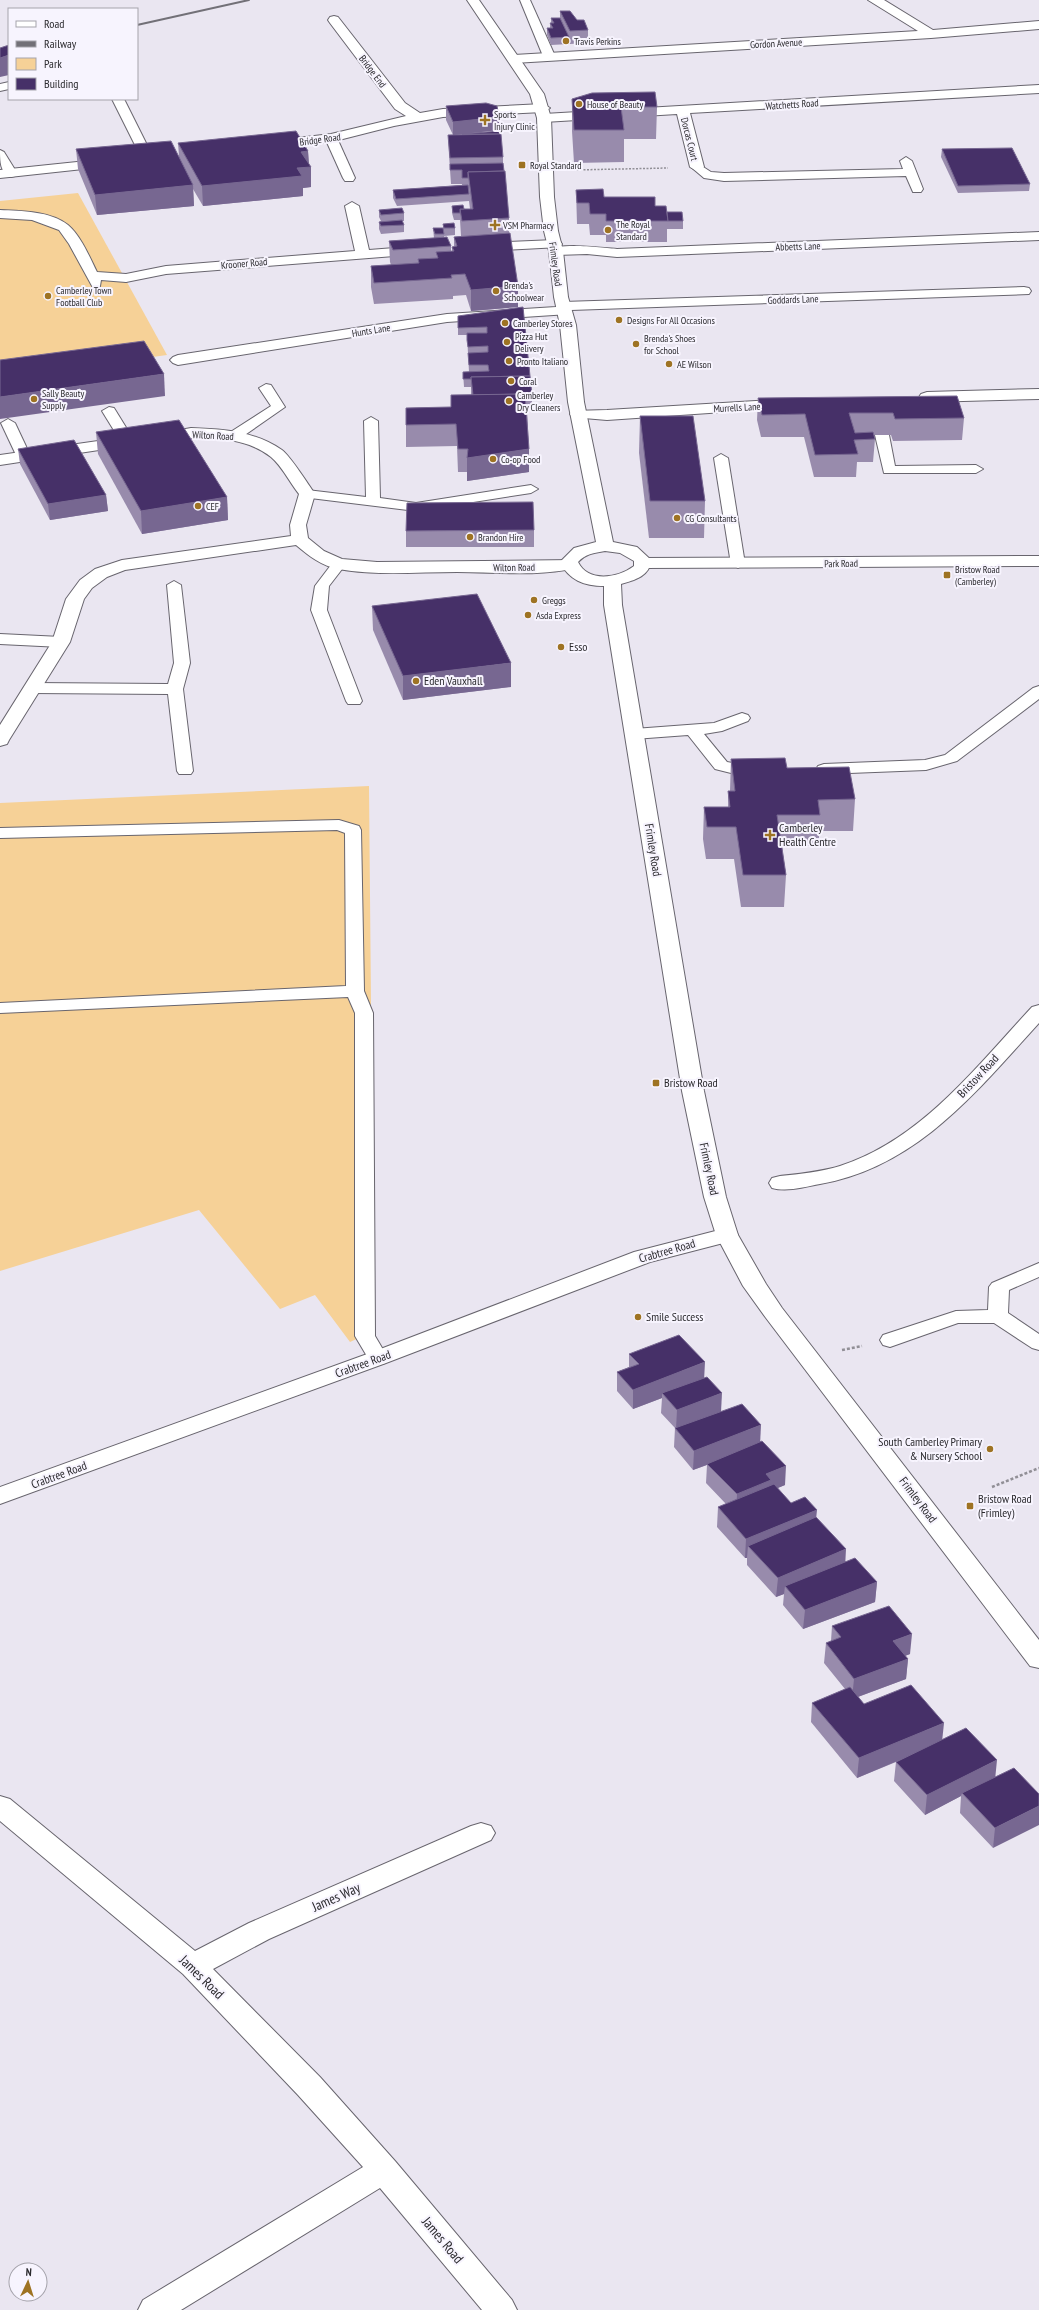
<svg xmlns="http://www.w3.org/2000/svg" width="1039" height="2310" viewBox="0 0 1039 2310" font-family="'PT Sans Narrow',sans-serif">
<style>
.green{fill:#f6d197}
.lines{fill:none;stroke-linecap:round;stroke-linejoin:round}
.lane-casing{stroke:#68656e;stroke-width:2}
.street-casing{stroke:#68656e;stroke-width:2}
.secondary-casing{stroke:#68656e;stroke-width:2}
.path-far1{stroke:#918f96;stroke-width:1.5;stroke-dasharray:2 1.5;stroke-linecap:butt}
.path{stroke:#918f96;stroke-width:2.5;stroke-dasharray:3 2;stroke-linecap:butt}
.lane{fill:#fff;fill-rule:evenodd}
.street{fill:#fff;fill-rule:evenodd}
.secondary{fill:#fff;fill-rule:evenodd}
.rail{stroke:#727077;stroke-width:2}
.wall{fill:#988bac}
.shaded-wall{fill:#776791}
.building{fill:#463068;stroke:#776791}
.poi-dot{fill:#9e7323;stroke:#f7f4fe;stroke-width:1.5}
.labels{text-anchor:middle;stroke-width:4;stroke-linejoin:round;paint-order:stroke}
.far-poi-label{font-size:10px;fill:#2b2a2e;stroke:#f7f4fe;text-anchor:start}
.far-street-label{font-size:10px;fill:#2b2a2e;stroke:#f7f4fe}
.poi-label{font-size:12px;fill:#2b2a2e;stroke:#f7f4fe;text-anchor:start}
.street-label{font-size:12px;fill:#2b2a2e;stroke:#f7f4fe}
.near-street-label{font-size:14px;fill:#2b2a2e;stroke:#f7f4fe}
</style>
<rect width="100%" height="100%" fill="#eae6f1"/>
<!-- green -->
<g class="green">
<path d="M78 193 167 355 0 378V201Z"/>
<path d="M369 786 374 1331 350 1342 315 1295 280 1309 199 1210 0 1271V803Z"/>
</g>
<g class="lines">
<defs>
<g id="lane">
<path d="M520 0H530L555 56 553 58 549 59 543 56Z"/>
<path d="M9 82V89L0 91V84Z"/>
<path d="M112 99H124L154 159 152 161 148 163 142 159Z"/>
<path d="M331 135 337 138 355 178 353 181H345L343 178 325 138Z"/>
<path d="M0 150 4 152 17 173 15 176 11 177C0 174 0 160 0 150Z"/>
<path d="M906 157 912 161 923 189 921 192H913L906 176 724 181 704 178 691 167 697 163 711 172 724 173 903 169 900 161Z"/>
<path d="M0 210C21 211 51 211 68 225 81 236 90 258 97 272L126 274 132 278 126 282 101 280 100 286H92L69 244 59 230 32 220 0 218Z"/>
<path d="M1039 232V240L617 257 587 254 556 255 550 251C556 242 605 248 617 249Z"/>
<path d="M266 384 271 385 285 407 239 439H229L227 436 229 433 271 406 259 388Z"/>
<path d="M109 407 114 408 135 442 133 445 128 446 123 445 102 411Z"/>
<path d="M371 417 378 421 380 498 416 503 531 485 538 489 531 493 416 511 302 497 300 494 302 491 307 490 366 497 364 421Z"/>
<path d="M8 419 15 423 31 457 29 460 24 461 17 457 1 423Z"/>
<path d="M882 431 889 435 895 466 976 465 983 469 976 473H884L875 435Z"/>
<path d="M721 454 728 458 745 564 738 568 731 564 714 458Z"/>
<path d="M339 560 346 564 329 586 327 610 362 701 360 704H348L346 701 311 610 315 586 334 561Z"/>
<path d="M174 581 181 585 190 663 183 689 193 771 191 774H179L177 771 168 694 32 693 26 691 24 688 26 685 32 683 168 684 174 663 167 585Z"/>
<path d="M0 634 61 637 66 639 69 642 66 645 61 647 0 644Z"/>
<path d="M1039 686V699L957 761 926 770 824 774 818 772 816 769 818 766 824 764 925 760 945 755 1033 688Z"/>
<path d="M742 713 748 715 750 718 748 721 722 731 704 734 727 762 761 768 763 771 761 774 739 775 715 769 688 735 634 739 628 737 626 734 628 731 634 729 714 723Z"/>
<path d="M339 820 359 826 361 830 364 991 373 1013 375 1336 388 1358 385 1363 378 1365 371 1363 355 1336V1013L348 997 0 1013V1003L346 986 345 833 337 830 0 838V828Z"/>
<path d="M1039 1263V1277L1009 1290 1008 1313 1039 1334V1350L1032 1348 994 1323H958L890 1347 883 1345 880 1340 883 1335 956 1311 988 1310 989 1287 992 1283Z"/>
</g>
<g id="street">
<path d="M868 0H884L933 30 1039 21V29L931 38 514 63 508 59 514 55 918 31Z"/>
<path d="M334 16 338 17 405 103 420 113 443 109 543 104 550 108 543 112 443 117 394 126 331 142 267 148 265 145 272 141 331 134 406 116 395 109 330 23 328 20 330 17Z"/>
<path d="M1039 85V93L690 113 704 167 697 171 690 167 677 114 544 122 537 118 544 114Z"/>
<path d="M106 159 111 160 113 163 111 166 0 178V170Z"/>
<path d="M352 202 359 206 369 250 420 246 427 250 420 254 166 274 126 282 119 278 121 275 166 266 355 251 345 206Z"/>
<path d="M555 240 560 241 562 244 560 247 482 251 475 247 482 243Z"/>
<path d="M1024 287 1029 288 1031 291 1029 294 571 310 569 314 447 322 178 365 173 363 170 360 173 357 178 355 447 314 556 307 558 303 563 302Z"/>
<path d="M1039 389V399L927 402 921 400 919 397 921 394 927 392Z"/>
<path d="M789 399 795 401 797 404 795 407 607 420 572 417 570 414 572 411 607 410Z"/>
<path d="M191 428C222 429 255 431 282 450 291 457 308 484 315 494L306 525 308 538 324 551 342 559 377 562 575 560 578 564 575 568C538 577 495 572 457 572 418 572 376 576 338 569 322 566 309 556 296 545L125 570 107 577 92 588 84 599 70 642 9 740 7 744 0 746V725L52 642 66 599 80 580 95 569 122 560 291 536 290 525 299 494C290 483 282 466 271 457 250 440 218 437 192 438 179 438 165 445 152 441L150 438 152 435Z"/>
<path d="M126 437 132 439 134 442 132 445 0 465V455Z"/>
<path d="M1039 556V566L643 568 637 567 634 563 637 559 643 558Z"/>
<path d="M1039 1005V1023C976 1092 917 1167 820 1184 805 1187 787 1192 772 1188L769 1183 772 1178 780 1176C800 1174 821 1172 840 1166 921 1140 976 1067 1032 1007Z"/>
<path d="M727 1228 735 1230 738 1235 735 1240 650 1262 386 1363 0 1504V1487L370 1353 634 1252Z"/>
<path d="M0 1796 10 1799 195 1951 249 1923 471 1826 481 1823 491 1826 495 1833 491 1840 269 1939 213 1969 320 2077 395 2161 512 2300 517 2310H482L380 2188 181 2310H138L143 2300 363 2167 298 2095 183 1974 0 1821Z"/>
</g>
<path id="secondary" d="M467 0H479L544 94 551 118 554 197 558 231 563 251 568 297 576 325 584 402 613 542 637 547 651 560C650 576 635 580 621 584L622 605 704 1091 726 1197 738 1235 766 1284 782 1308 1039 1640V1668L1030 1666 766 1318 743 1286 716 1235 704 1197 682 1091 604 605V586C584 586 569 580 560 562L574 548 596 542 568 402 560 325 554 297 549 251 544 231 540 197 537 118 530 94ZM605 551 620 553 634 561V566C618 578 588 583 578 562 585 554 594 553 605 551Z"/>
</defs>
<!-- lane casing -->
<use href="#lane" class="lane-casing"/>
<!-- street casing -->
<use href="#street" class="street-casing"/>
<!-- secondary casing -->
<use href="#secondary" class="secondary-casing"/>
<!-- path-far1 -->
<path class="path-far1" d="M573 170 668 168"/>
<!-- path -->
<g class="path">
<path d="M842 1350 862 1346"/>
<path d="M992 1487 1039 1468"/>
</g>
<!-- lane -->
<use href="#lane" class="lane"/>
<!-- street -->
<use href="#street" class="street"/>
<!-- secondary -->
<use href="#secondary" class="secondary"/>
<!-- rail -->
<path class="rail" d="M137 25 249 0"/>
</g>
<!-- wall -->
<g class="wall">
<path d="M560 11 577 20 588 30V43L551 45 547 35V28H550V23H551V18H560Z"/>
<path d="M572 99 657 107 656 139H624V162L574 163 572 131Z"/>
<path d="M446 106 499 130 456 135 503 157V163L509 218V233L518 307 471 311 466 295 453 296V299L374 304 371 287V266L391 265 390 262 389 241 434 238 433 228H443V224L455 228V235L444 236V237L451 246V251H452V247H454V237L461 236 460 220H454L452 213V206L464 209H470L469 201 397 206 393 198V190L462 185V184H451L449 155 448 135H453L446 120Z"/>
<path d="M178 143 308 151 309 164 311 187 303 188V196L203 206 193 189 194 206 97 215 78 169 76 149 179 156Z"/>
<path d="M942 149 1030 184 1029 191 958 193 941 157Z"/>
<path d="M576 190 604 197 655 206 683 221V229H667V242H606V235H590L589 224H577Z"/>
<path d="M379 210 404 213V221H402L404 225V232L381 234 379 229V222L381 221 379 217Z"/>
<path d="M523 307 532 395V410H527L529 449V472L467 481V472H458L457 446 406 447V408L451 407 471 395V387H464L463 372H469L467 335H458V328Z"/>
<path d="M758 398 964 418 962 440 893 441 891 435H874L875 439 873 462H857L856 477H814L804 437H761L757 420Z"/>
<path d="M640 416 705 501 704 538H649L639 453Z"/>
<path d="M96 432 227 497 228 520 142 534 98 454Z"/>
<path d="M18 449 106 495 108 511 50 520 20 464Z"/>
<path d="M534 530V547H406V531Z"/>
<path d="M372 606 511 687 403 700 373 630Z"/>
<path d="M731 759 787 768 855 799 853 831H819V846H782L786 875 784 907H741L734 859H706L703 839 704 807H728V791H730Z"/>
<path d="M629 1354 704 1378 721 1411 760 1442 785 1485 777 1488 791 1503 816 1517 845 1561 877 1582 875 1602 803 1629 783 1605 784 1594 776 1597 747 1565V1558H745L717 1527 718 1507 726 1504 706 1483 707 1465 693 1470 674 1447 675 1428 661 1413 662 1398 633 1409 617 1391V1372L629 1367Z"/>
<path d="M832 1626 910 1654 905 1656 908 1659 906 1679 858 1697 864 1704 942 1739 995 1777 1014 1768 993 1848 960 1813 961 1796 925 1815 894 1781 896 1762 857 1778 811 1722 812 1703 845 1689 824 1663 826 1643 831 1641Z"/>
</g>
<!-- shaded-wall -->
<g class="shaded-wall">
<path d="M9 55V75L0 77V58Z"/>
<path d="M499 117V130L453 135V122Z"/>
<path d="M308 151 309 167H311V187L303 188V196L203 206 202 186 297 168 301 152Z"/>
<path d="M193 185 194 206 97 215 95 195Z"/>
<path d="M518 286V307L471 311V290Z"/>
<path d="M164 374 165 396 0 419V397Z"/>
<path d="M529 449V472L467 481V458Z"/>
<path d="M106 495 108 511 50 520 48 504Z"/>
<path d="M227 497 228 520 142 534 141 511Z"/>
<path d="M511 663V687L403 700V676Z"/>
<path d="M705 1362 704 1381 662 1393V1398L633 1409V1390Z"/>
<path d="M722 1393 721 1412 676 1429 677 1410Z"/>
<path d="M761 1425 760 1445 693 1470 694 1451Z"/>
<path d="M786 1466 785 1485 771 1491 736 1514 737 1494 766 1474Z"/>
<path d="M817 1510 815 1529 748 1546 747 1558H745L746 1539Z"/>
<path d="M846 1549 845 1568 785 1586 784 1594 776 1597 778 1578Z"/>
<path d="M877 1582 875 1602 803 1629 805 1610Z"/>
<path d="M912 1634 910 1654 891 1661 893 1641Z"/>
<path d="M908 1659 906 1679 852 1699 854 1679Z"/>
<path d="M944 1723 942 1742 857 1778 859 1758Z"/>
<path d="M997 1760 995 1780 962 1793 961 1796 925 1815 927 1795Z"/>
<path d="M1039 1806V1825L993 1848 995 1828Z"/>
</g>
<!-- building -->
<g class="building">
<path d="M560 11H570L577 20H584L588 30 570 31Z"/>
<path d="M551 18H560L569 37 551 38 547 28H553L550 23H554Z"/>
<path d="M9 45V55L0 58V48Z"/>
<path d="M655 92 657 107H621L624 130H574L572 99 592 93Z"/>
<path d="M486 103 497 106 499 117 453 122 446 106Z"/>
<path d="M296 131 308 151 301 152 311 167 297 168 302 176 202 186 178 143Z"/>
<path d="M500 131V134H462Z"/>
<path d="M501 134 503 157 450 158 448 135Z"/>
<path d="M171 141 193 185 95 195 76 149Z"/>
<path d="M1012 148 1030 184 958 186 942 149Z"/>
<path d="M503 163 504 171 468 172V178H462V170H450V164Z"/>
<path d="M505 171 509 218 462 221 460 209H473L468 172Z"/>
<path d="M468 185 469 194 396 199 393 190Z"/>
<path d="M603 189 604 197H655V206H666L668 221H606V214H590L589 203H577L576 190Z"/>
<path d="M463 205 464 209H460V213H453L452 206Z"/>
<path d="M402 208 404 213 381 215 379 210Z"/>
<path d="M667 212H682L683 221H668Z"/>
<path d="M402 220 404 225 381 226 379 222Z"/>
<path d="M454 223 455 228H444L443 224Z"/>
<path d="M433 228H443L444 234H435Z"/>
<path d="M510 233 518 286 471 290 465 274 451 275 452 278 374 283 371 266 419 263 418 259 438 258 436 252 454 251 452 247 457 246 454 237Z"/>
<path d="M447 237 451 246 393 250 389 241Z"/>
<path d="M523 307 530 376 471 377V379H463V372L489 371 488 365H469L468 353 488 352V346L468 347 467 340V333H487V327L458 328V316Z"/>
<path d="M144 341 164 374 0 397V360Z"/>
<path d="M530 376 532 395H525V394L473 395 471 377Z"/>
<path d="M525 394 529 449 467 458 468 449H458L456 424 406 425V408L451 407V395Z"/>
<path d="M957 396 964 418 895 419 893 413H849L855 433 873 432 875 439 854 440 858 454 815 455 805 414 762 415 758 398Z"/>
<path d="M640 416H693L705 501H650Z"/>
<path d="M179 420 227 497 141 511 96 432Z"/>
<path d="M74 440 106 495 48 504 18 449Z"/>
<path d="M533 502 534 530 406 531 407 503Z"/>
<path d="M477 594 511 663 403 676 372 606Z"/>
<path d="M785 758 787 768 849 767 855 799 818 800 820 815H777L786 875H743L736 827H707L704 807H730L728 791H735L731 759Z"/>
<path d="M679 1335 705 1362 633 1390 617 1372 639 1364 629 1354Z"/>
<path d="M707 1377 722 1393 677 1410 662 1393Z"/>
<path d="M742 1404 761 1425 694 1451 675 1428Z"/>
<path d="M762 1441 786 1466 766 1474 771 1480 737 1494 707 1464Z"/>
<path d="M774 1484 791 1503 805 1497 817 1510 746 1539 718 1507Z"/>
<path d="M816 1517 846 1549 778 1578 748 1546Z"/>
<path d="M855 1558 877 1582 805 1610 785 1586Z"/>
<path d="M889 1606 912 1634 893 1641 908 1659 854 1679 826 1643 841 1637 832 1626Z"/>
<path d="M911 1685 944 1723 859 1758 812 1703 850 1687 864 1704Z"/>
<path d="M966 1728 997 1760 927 1795 896 1762Z"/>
<path d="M1014 1768 1039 1794V1806L995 1828 962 1793Z"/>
</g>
<!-- markers -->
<g class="poi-dot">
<circle cx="566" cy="41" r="4"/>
<circle cx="579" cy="104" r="4"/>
<path d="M483 114h4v4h4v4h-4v4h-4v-4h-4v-4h4z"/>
<rect x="518" y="161" width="8" height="8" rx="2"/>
<path d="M493 219h4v4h4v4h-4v4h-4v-4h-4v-4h4z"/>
<circle cx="608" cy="230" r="4"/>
<circle cx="496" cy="291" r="4"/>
<circle cx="48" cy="296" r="4"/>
<circle cx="619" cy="320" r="4"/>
<circle cx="505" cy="323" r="4"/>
<circle cx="507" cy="342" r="4"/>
<circle cx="636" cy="344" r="4"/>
<circle cx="509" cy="361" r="4"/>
<circle cx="669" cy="364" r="4"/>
<circle cx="511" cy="381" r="4"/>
<circle cx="34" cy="399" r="4"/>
<circle cx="509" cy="401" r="4"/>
<circle cx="493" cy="459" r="4"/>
<circle cx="198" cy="506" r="4"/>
<circle cx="677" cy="518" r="4"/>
<circle cx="470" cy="537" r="4"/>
<rect x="943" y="571" width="8" height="8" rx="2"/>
<circle cx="534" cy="600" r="4"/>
<circle cx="528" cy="615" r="4"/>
<circle cx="561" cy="647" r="4"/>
<circle cx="416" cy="681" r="4"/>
<path d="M768 829h4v4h4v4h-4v4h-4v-4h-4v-4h4z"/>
<rect x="652" y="1079" width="8" height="8" rx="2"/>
<circle cx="638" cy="1317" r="4"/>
<circle cx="990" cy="1449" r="4"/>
<rect x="966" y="1502" width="8" height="8" rx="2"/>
</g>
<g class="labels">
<!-- far-poi labels -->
<g class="far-poi-label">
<text x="574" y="45">Travis Perkins</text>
<text x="587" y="108">House of Beauty</text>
<text x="494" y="118">Sports<tspan x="494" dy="12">Injury Clinic</tspan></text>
<text x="530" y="169">Royal Standard</text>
<text x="616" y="228">The Royal<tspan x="616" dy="12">Standard</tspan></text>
<text x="503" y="229">VSM Pharmacy</text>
<text x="504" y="289">Brenda's<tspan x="504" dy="12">Schoolwear</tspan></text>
<text x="56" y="294">Camberley Town<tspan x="56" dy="12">Football Club</tspan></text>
<text x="627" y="324">Designs For All Occasions</text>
<text x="513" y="327">Camberley Stores</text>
<text x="515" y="340">Pizza Hut<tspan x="515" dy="12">Delivery</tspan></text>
<text x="644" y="342">Brenda's Shoes<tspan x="644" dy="12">for School</tspan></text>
<text x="517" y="365">Pronto Italiano</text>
<text x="677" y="368">AE Wilson</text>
<text x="519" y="385">Coral</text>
<text x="42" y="397">Sally Beauty<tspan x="42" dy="12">Supply</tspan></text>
<text x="517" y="399">Camberley<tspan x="517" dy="12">Dry Cleaners</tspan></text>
<text x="501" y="463">Co-op Food</text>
<text x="206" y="510">CEF</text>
<text x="685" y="522">CG Consultants</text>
<text x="478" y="541">Brandon Hire</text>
<text x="955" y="573">Bristow Road<tspan x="955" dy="12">(Camberley)</tspan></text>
<text x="542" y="604">Greggs</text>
<text x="536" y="619">Asda Express</text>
</g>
<!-- far-street labels -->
<g class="far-street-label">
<text transform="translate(776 43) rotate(-3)" y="4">Gordon Avenue</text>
<text transform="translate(373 71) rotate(53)" y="4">Bridge End</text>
<text transform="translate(792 104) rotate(-4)" y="4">Watchetts Road</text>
<text transform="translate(320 139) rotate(-8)" y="4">Bridge Road</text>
<text transform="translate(690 139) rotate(76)" y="4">Dorcas Court</text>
<text transform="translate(798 246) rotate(-2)" y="4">Abbetts Lane</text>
<text transform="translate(244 263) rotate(-5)" y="4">Krooner Road</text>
<text transform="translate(556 264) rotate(82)" y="4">Frimley Road</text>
<text transform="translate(793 299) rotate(-2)" y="4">Goddards Lane</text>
<text transform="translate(371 330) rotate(-9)" y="4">Hunts Lane</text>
<text transform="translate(737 407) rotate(-3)" y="4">Murrells Lane</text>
<text transform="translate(213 435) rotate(3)" y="4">Wilton Road</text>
<text transform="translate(841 563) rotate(-1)" y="4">Park Road</text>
<text transform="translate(514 567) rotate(-1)" y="4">Wilton Road</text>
</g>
<!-- poi labels -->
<g class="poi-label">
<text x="569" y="651">Esso</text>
<text x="424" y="685">Eden Vauxhall</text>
<text x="779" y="832">Camberley<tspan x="779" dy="14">Health Centre</tspan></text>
<text x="664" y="1087">Bristow Road</text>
<text x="646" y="1321">Smile Success</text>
<text x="982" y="1446" text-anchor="end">South Camberley Primary<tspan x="982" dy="14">&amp; Nursery School</tspan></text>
<text x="978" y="1503">Bristow Road<tspan x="978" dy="14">(Frimley)</tspan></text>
</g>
<!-- street labels -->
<g class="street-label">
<text transform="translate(653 850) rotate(81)" y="4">Frimley Road</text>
<text transform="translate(978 1076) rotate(-47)" y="4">Bristow Road</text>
<text transform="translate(709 1169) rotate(78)" y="4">Frimley Road</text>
<text transform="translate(667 1251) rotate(-16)" y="4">Crabtree Road</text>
<text transform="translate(363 1364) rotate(-20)" y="4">Crabtree Road</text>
<text transform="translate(59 1475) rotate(-20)" y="4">Crabtree Road</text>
<text transform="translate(918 1500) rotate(53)" y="4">Frimley Road</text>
</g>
<!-- near-street labels -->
<g class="near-street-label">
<text transform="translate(336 1897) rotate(-24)" y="5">James Way</text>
<text transform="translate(202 1977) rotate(44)" y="5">James Road</text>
<text transform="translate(443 2240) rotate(50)" y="5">James Road</text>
</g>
</g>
<!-- legend -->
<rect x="8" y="8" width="130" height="92" fill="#f7f4fe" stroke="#a5a3ab"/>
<rect x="16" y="21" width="20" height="6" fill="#ffffff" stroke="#a5a3ab"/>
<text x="44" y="28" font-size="12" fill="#2b2a2e">Road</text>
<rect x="16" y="41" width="20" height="6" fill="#727077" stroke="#a5a3ab"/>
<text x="44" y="48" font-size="12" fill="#2b2a2e">Railway</text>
<rect x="16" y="58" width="20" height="12" fill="#f6d197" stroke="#a5a3ab"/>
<text x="44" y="68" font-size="12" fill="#2b2a2e">Park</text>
<rect x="16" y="78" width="20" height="12" fill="#463068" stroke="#a5a3ab"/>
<text x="44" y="88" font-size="12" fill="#2b2a2e">Building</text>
<!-- north arrow -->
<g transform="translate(28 2282) rotate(4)"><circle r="19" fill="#f7f4fe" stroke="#a5a3ab"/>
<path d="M0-3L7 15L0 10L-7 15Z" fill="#9e7323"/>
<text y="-6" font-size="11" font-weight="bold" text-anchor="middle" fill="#2b2a2e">N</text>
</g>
</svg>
